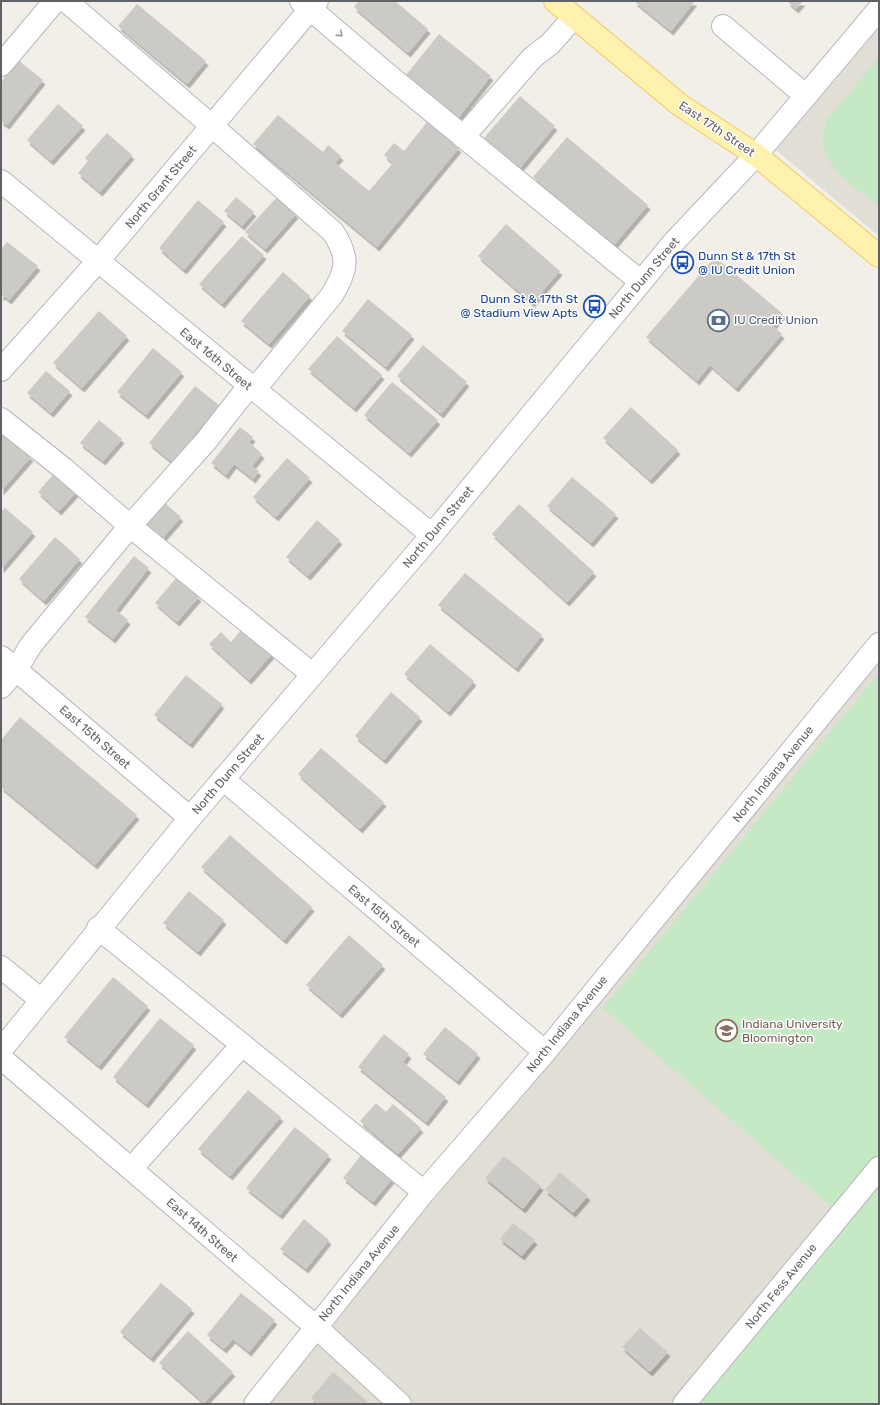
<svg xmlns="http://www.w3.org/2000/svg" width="880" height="1405" viewBox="0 0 880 1405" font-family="Rubik,sans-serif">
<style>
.education{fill:#e1ded6}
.green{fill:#c5e8c5}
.building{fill:#cccac5;filter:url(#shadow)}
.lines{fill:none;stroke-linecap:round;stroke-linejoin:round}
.minor-casing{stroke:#b5b8bc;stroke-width:24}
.major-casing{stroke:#f2c960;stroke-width:24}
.minor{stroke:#fff;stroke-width:22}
.major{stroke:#fff2af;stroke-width:22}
.oneway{stroke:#979a9d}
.labels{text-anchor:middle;stroke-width:3;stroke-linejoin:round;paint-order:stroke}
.street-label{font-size:12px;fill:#5f6368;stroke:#fff}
.transit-label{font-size:12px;fill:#164399;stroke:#fff;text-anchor:start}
.service-label{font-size:12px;fill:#4e5e75;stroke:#fff;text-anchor:start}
.education-label{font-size:12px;fill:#785e54;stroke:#fff;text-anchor:start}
</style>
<defs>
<filter id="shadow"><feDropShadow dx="2.5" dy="4.5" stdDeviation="0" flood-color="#0004"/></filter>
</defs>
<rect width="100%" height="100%" fill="#f1efe8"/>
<!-- education -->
<g class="education">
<path d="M879 28V236L776 150Z"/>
<path d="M879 658V1404H266Z"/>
</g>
<!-- green -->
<g class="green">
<path d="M879 57V206C851 183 810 162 827 120Z"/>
<path d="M879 673V1404H697L846 1220 603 1008Z"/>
</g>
<!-- building -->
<g class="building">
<path d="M359 1H395L428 29 408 53 354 7Z"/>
<path d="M634 1H695L671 31Z"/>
<path d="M787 1H803L796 9Z"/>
<path d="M137 4 206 61 187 84 118 26Z"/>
<path d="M439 34 491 76 455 122 402 80Z"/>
<path d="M18 60 43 80 7 125 1 121V82Z"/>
<path d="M520 96 555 126 520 168 484 138Z"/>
<path d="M58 104 83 126 51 161 27 140Z"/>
<path d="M278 115 323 152 328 145 341 156 335 163 369 191 393 163 384 155 394 143 404 151 427 122 459 148 377 247 253 144Z"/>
<path d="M107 133 132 155 100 192 78 173 88 161 85 158Z"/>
<path d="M567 137 648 205 614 245 533 177Z"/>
<path d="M236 197 254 212 242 226 224 211Z"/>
<path d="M277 197 296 214 265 249 245 232Z"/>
<path d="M198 200 224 222 184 270 159 248Z"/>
<path d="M506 224 560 271 532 303 478 256Z"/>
<path d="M242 236 264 255 222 304 199 284Z"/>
<path d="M7 242 38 266 9 300 3 295 1 297V249Z"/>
<path d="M715 257 783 314 773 326 782 334 736 388 710 365 697 381 646 337Z"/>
<path d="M283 272 310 296 269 344 241 321Z"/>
<path d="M368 299 412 335 386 367 342 331Z"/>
<path d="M99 311 127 336 82 388 53 363Z"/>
<path d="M337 336 382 375 354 408 308 369Z"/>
<path d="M423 345 467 382 441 414 397 376Z"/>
<path d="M153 348 182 372 146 415 117 392Z"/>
<path d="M46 371 70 391 51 413 27 393Z"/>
<path d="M392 382 438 420 409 453 364 415Z"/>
<path d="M195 386 219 405 172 462 149 443Z"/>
<path d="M631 407 678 450 650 480 603 438Z"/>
<path d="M99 420 122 439 103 461 80 443Z"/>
<path d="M240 427 253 437 249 442 262 454 252 466 259 471 253 479 234 464 226 475 211 463Z"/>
<path d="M4 433 31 457 1 491V437Z"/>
<path d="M287 458 310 478 276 517 253 497Z"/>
<path d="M57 470 79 489 59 511 38 492Z"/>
<path d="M572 477 616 514 591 543 547 506Z"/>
<path d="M165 503 181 517 160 541 144 527Z"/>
<path d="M519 504 594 572 567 602 492 534Z"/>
<path d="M5 508 33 532 1 569V512Z"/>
<path d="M317 520 340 540 308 576 286 557Z"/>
<path d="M55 537 80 559 44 601 19 579Z"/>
<path d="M134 556 149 568 116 610 128 620 113 639 85 617Z"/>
<path d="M465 573 542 635 516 668 438 605Z"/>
<path d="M177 577 199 597 177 622 155 603Z"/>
<path d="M243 628 272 654 249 680 209 644 221 632 231 642Z"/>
<path d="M430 644 474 681 448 712 404 674Z"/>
<path d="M186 675 222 704 190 744 154 715Z"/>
<path d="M391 692 420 717 384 760 355 736Z"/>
<path d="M20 717 137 815 95 865 1 787V740Z"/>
<path d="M321 748 384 802 360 829 298 774Z"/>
<path d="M230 835 312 907 284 940 201 867Z"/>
<path d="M189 891 224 920 198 952 163 923Z"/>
<path d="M349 935 383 965 340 1014 306 985Z"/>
<path d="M113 977 148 1006 99 1066 64 1037Z"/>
<path d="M160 1018 194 1045 146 1104 113 1077Z"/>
<path d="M445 1027 478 1054 457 1081 423 1054Z"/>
<path d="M384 1034 409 1054 403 1062 446 1097 426 1122 358 1067Z"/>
<path d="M248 1090 281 1117 230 1176 198 1149Z"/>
<path d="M376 1103 386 1112 393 1104 421 1128 398 1154 360 1121Z"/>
<path d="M295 1127 329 1155 280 1215 246 1188Z"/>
<path d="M362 1154 392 1179 373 1202 343 1178Z"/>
<path d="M504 1156 541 1186 523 1209 485 1178Z"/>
<path d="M560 1172 588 1196 573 1213 545 1190Z"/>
<path d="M304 1219 329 1240 306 1269 280 1249Z"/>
<path d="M513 1223 535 1240 522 1256 500 1239Z"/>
<path d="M161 1283 192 1309 151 1358 120 1332Z"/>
<path d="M241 1293 275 1320 249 1352 233 1339 224 1349 207 1335Z"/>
<path d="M640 1328 668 1352 650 1372 622 1347Z"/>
<path d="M188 1331 233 1372 204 1403 159 1363Z"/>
<path d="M333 1372 367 1401 364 1404H317L311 1398Z"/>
</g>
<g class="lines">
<defs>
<g id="minor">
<path d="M66 1 212 126 333 232C350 258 347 270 332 295L254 390"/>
<path d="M301 1 388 75 641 282"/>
<path d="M723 26 806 96"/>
<path d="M1 65 55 1"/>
<path d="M463 137 533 57 550 44 574 17"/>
<path d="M1 181 432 535"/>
<path d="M1 370 98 261 317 1"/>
<path d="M1 419 64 469 130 526 312 674"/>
<path d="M1 657 190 818"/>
<path d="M1 687 16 670 31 645 130 526 206 441 249 386"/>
<path d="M223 779 545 1052"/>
<path d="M98 928 424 1192"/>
<path d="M1 967 41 1000"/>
<path d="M1 1050 190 818 432 535 674 242 756 155 879 9"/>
<path d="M1 1058 316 1327 400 1404"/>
<path d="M131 1169 242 1045"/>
<path d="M255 1404 424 1192 545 1052 879 644"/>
<path d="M684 1404 879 1168"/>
</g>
<path id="major" d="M555 1 680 105 756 155 879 256"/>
</defs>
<!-- minor casing -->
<use href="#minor" class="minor-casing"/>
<!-- major casing -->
<use href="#major" class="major-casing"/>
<!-- minor -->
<use href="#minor" class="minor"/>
<!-- major -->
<use href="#major" class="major"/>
</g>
<!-- one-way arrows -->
<defs><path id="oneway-chevron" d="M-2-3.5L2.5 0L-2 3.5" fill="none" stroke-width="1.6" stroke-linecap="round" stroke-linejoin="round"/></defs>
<use class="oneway" href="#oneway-chevron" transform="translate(340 34) rotate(40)"/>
<!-- icons -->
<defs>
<symbol id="bus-ring" viewBox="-11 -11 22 22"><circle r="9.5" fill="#fff" stroke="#1a4fb4" stroke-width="1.5"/><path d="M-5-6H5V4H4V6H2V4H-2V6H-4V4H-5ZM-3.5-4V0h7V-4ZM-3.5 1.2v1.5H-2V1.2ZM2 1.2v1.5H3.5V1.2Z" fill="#1a4fb4"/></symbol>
<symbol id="bank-ring" viewBox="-11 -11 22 22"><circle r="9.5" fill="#fff" stroke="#5c6f8a" stroke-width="1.5"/><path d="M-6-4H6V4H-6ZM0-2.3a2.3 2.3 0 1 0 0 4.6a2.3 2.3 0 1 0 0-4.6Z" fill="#5c6f8a"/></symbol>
<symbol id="university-ring" viewBox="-11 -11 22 22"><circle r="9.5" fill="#fff" stroke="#8d6e63" stroke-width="1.5"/><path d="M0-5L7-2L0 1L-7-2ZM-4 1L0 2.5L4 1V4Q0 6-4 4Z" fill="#8d6e63"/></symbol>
</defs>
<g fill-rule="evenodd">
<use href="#bus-ring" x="670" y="250" width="25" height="25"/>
<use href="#bus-ring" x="582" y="294" width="25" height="25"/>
<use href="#bank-ring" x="706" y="308" width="25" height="25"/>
<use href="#university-ring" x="714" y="1018" width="25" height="25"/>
</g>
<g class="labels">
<!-- street labels -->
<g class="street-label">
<text transform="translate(717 129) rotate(34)" y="4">East 17th Street</text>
<text transform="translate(161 187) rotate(-50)" y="4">North Grant Street</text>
<text transform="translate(644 278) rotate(-50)" y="4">North Dunn Street</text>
<text transform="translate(216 359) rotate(40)" y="4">East 16th Street</text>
<text transform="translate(438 527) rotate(-50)" y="4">North Dunn Street</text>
<text transform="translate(95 737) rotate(41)" y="4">East 15th Street</text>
<text transform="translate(228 774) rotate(-49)" y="4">North Dunn Street</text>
<text transform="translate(773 774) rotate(-51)" y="4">North Indiana Avenue</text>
<text transform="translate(384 916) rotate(40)" y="4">East 15th Street</text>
<text transform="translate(567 1024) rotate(-51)" y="4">North Indiana Avenue</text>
<text transform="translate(202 1230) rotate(41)" y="4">East 14th Street</text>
<text transform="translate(359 1273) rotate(-51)" y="4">North Indiana Avenue</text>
<text transform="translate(781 1286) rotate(-51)" y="4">North Fess Avenue</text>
</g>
<!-- transit labels -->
<g class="transit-label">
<text x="698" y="260">Dunn St &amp; 17th St<tspan x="698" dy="14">@ IU Credit Union</tspan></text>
<text x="578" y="303" text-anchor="end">Dunn St &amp; 17th St<tspan x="578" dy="14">@ Stadium View Apts</tspan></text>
</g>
<!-- service labels -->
<g class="service-label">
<text x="734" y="324">IU Credit Union</text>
</g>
<!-- education labels -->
<g class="education-label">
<text x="742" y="1028">Indiana University<tspan x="742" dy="14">Bloomington</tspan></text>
</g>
</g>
<!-- border -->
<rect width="880" height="1405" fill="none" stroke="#5f6368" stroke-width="4"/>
</svg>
